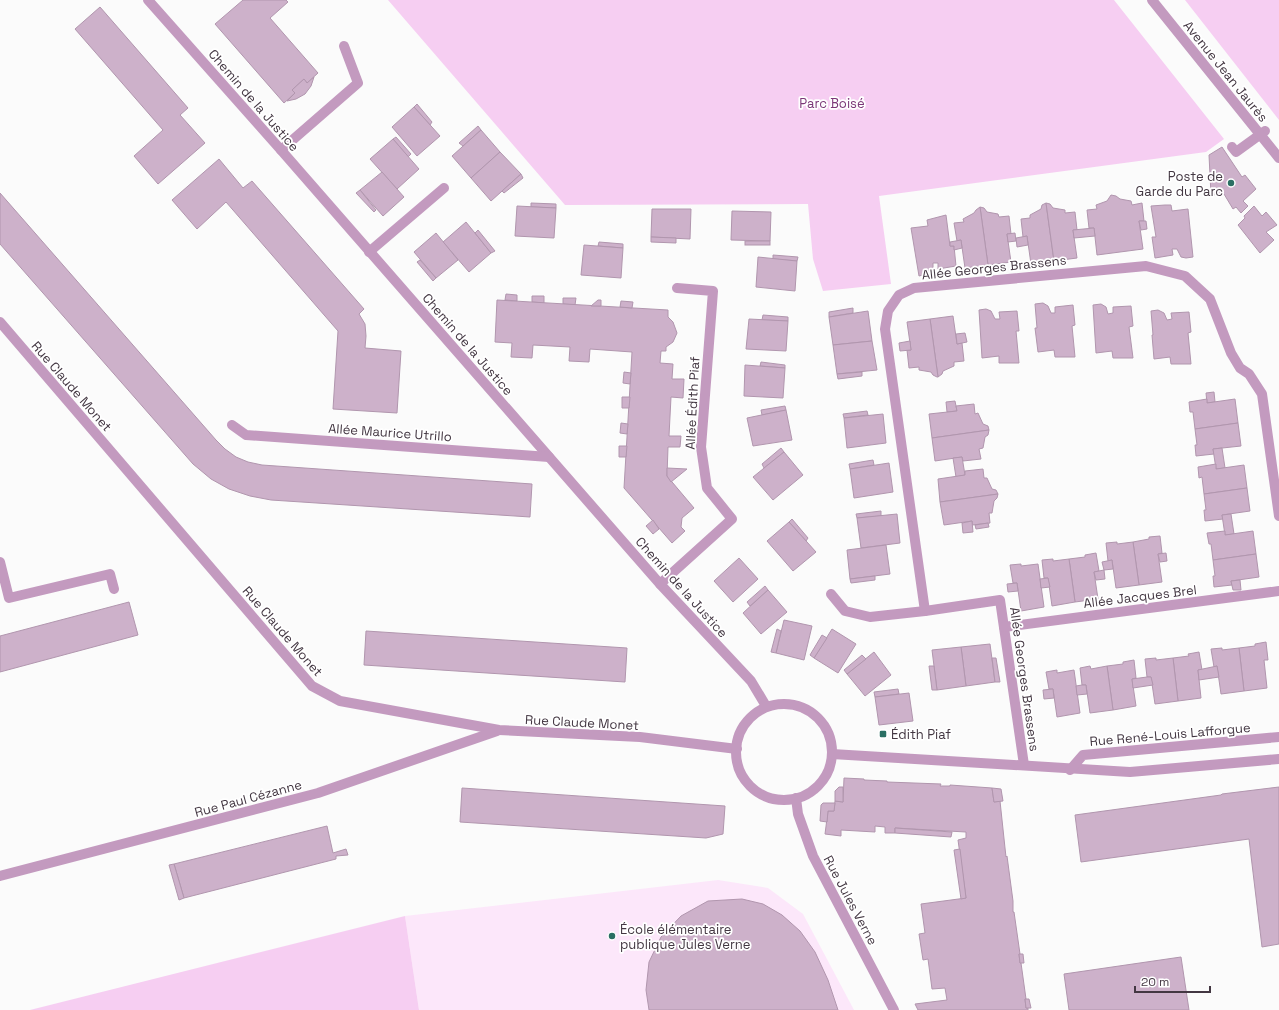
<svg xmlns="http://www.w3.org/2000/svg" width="1279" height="1010" viewBox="0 0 1279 1010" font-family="'Space Grotesk',sans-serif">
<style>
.built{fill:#fce7fa}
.green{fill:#f6cef2}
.building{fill:#cdb1ca;stroke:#b196ae}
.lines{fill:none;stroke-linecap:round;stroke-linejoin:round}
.lane{stroke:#c39abf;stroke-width:10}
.street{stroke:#c39abf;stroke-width:10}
.poi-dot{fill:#2a6f63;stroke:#fff;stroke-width:1.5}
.labels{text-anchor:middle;stroke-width:3.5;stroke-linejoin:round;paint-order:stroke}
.street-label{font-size:13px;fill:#433742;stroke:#fff}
.park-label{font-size:13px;fill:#7c3778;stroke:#fff}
.poi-label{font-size:13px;fill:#433742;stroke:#fff;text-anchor:start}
</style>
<rect width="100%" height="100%" fill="#fbfbfb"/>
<!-- built -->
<path class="built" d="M718 880 768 888 803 914 854 1010H419L405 916Z"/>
<!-- green -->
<g class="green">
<path d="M388 0H1114L1224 139 1206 152 879 196 891 284 823 291 813 259 808 204 565 205Z"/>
<path d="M1185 0H1279V120Z"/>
<path d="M405 916 419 1010H30Z"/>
</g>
<!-- building -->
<g class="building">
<path d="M243 0H286L288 2 270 18 318 73 307 83 304 79 292 90 295 93 284 103 215 24Z"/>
<path d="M100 7 188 108 180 115 205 143 158 184 134 156 163 130 75 29Z"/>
<path d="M314 77 311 86 305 94 296 99 287 101 295 93 292 90 304 79 307 83Z"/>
<path d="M417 104 432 122 430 125 414 107Z"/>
<path d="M414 107 440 136 417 156 392 127Z"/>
<path d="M478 126 481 130 463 146 459 143Z"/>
<path d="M481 130 500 152 471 178 452 156Z"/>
<path d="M396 137 411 154 408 157 393 139Z"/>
<path d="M393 139 419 169 397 189 370 159Z"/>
<path d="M1222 147 1242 177 1245 175 1256 189 1243 201 1248 206 1241 213 1236 207 1233 209 1224 194 1211 195 1209 155Z"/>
<path d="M500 152 521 174 491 201 471 178Z"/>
<path d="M219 159 243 188 252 181 364 309 359 314 365 324 366 336 365 348 401 351 397 413 333 409 338 331 226 202 197 229 172 200Z"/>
<path d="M382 172 404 197 383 216 360 190Z"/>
<path d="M521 174 523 178 504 193 502 191Z"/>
<path d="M360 190 376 210 374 212 356 193Z"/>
<path d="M0 193 216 440 225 449 236 457 248 462 262 465 532 484 530 517 271 500 250 496 229 489 211 479 193 464 0 244Z"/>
<path d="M1111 195 1116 196 1120 199 1131 201 1132 205 1142 203 1144 221H1139L1143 249 1097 255 1094 228H1089L1087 210 1097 209 1096 205 1107 201Z"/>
<path d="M531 203 556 204V208L531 207Z"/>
<path d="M1046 203 1054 261 1031 264 1027 236 1023 237 1021 219 1030 218V215L1041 209 1042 205Z"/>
<path d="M1046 203 1050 204 1053 208 1065 210V213L1075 212 1077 230H1073L1077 258 1054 261Z"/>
<path d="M1165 205H1171L1172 211 1188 209 1193 257 1186 258 1181 257 1177 249H1172L1173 255 1155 258 1152 237H1156L1151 206Z"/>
<path d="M517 206 556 208 554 238 515 236Z"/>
<path d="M1254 206 1262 216 1266 212 1277 225 1266 232 1274 240 1260 253 1238 225 1245 218 1244 216Z"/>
<path d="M980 207 984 208 987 212 998 214 999 217 1009 216 1011 234H1007L1011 262 988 265Z"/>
<path d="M980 207 988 265 965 268 961 240 957 241 954 223 964 222 963 219 974 213 976 210Z"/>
<path d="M652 209H691L690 239 651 237Z"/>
<path d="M732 211 771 212 770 241 731 240Z"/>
<path d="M946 215 950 246H954L956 266 938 269V263H933V269L930 273 919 276 911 228 928 226 927 220Z"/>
<path d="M1139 221H1146L1147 229 1141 230Z"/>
<path d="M466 222 491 253 469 272 443 242Z"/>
<path d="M1094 228 1095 236 1074 238 1073 230Z"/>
<path d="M478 230 495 251 491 253 475 233Z"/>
<path d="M436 233 458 260 436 278 414 252Z"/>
<path d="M1015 233 1016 241 1008 242 1007 234Z"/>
<path d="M1027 236 1028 245 1017 247 1016 238Z"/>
<path d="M651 237 676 238V243L651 242Z"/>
<path d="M961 240 962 248 954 250V246H950V242Z"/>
<rect x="745" y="241" width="25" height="4"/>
<path d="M599 242 623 244V248L598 246Z"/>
<path d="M584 245 623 248 621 278 581 275Z"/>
<path d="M773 255 798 257 797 261 773 259Z"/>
<path d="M758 257 797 261 795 291 756 287Z"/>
<path d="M420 260 436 278 433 281 417 262Z"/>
<path d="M506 294 517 295V301L505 300Z"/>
<path d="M532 296H544V303L532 302Z"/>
<path d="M563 298H576L575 305 563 304Z"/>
<path d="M497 300 668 310V317L673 322 677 333 673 342 666 347V351H661L660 363 673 364 672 379H684L683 398 671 397 669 436H681L680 447H668L667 476 694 508 682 518 681 527 685 531 672 543 624 488 632 352 590 349 589 362 569 361 570 347 533 345 532 358 511 357 512 343 495 342Z"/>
<path d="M598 300H601V306H591Z"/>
<path d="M621 301 633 302 632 308 620 307Z"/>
<path d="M1043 303 1048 306 1051 313H1055V307L1073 305 1075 325 1072 326 1075 357H1055L1054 350 1038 352 1035 328H1037L1035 304Z"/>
<path d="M1101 304 1106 307 1108 314 1113 313V307L1131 306 1133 326 1129 327 1133 358H1113L1112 351 1096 353 1093 305Z"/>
<path d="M853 308V313L829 317V312Z"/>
<path d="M986 309 991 311 995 319H1000L999 312 1017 311 1019 331H1016L1019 363H999V356L982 358 979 310Z"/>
<path d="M1158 310 1164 313 1167 320 1172 319 1171 313 1189 312 1191 332 1188 333 1191 364H1171L1170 357 1154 359 1152 335H1153L1151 311Z"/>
<path d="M868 311 872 341 833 345 829 317Z"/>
<path d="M763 315 788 317V321L762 320Z"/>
<path d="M953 316 957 344 962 343 964 361 954 362V366L943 371 942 374 938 377 930 319Z"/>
<path d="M749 319 788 321 786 351 746 349Z"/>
<path d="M930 319 938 377H937L933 375 931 372 919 370V367L909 368 907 350H911L907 322Z"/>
<path d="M965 333 967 342 957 344 956 334Z"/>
<path d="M872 341 877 370 837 374 833 345Z"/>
<path d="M910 341 911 350 900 351 899 343Z"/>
<path d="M761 362 785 365V368L760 366Z"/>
<path d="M745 365 785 368 783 398 744 396Z"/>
<path d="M624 372 631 373 630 384 623 383Z"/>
<path d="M862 372V376L838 379 837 374Z"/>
<path d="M1214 392 1215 402 1207 403 1206 393Z"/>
<path d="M622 397H630L629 408H622Z"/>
<path d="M1207 399V403L1235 399 1238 423 1195 429 1193 412H1190L1189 402Z"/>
<path d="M955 401 957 411 947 412 946 402Z"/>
<path d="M974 404 975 414 978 413 983 424 988 426 989 430 932 438 929 414 957 411 956 406Z"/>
<path d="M785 406 786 410 762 415 761 410Z"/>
<path d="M786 410 792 440 753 446 747 418Z"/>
<path d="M867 411 868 415 844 418 843 414Z"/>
<path d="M883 414 886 443 847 448 844 418Z"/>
<path d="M621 423 628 424 627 434 620 433Z"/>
<path d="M1238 423 1241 446 1213 449 1214 454 1196 456 1195 445H1197L1195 429Z"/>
<path d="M989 430 988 435 985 437 983 448 979 449 981 459 963 461 962 457 935 461 932 438Z"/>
<path d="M619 446H627L626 457H619Z"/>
<path d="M781 448 784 452 764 468 762 464Z"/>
<path d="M1222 448 1225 468 1216 469 1213 449Z"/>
<path d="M784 452 803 475 773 500 753 477Z"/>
<path d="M962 457 965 475 956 477 953 458Z"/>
<path d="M873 460 874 465 850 469 849 464Z"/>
<path d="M889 463 893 492 854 498 850 469Z"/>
<path d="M1216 464V469L1244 465 1247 488 1204 494 1202 477 1199 478 1198 467Z"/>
<path d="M667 468 687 469 671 482 667 476Z"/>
<path d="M983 469 984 478H987L992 489 996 490 998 494 940 502 938 479 965 475V471Z"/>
<path d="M1247 488 1250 511 1222 515 1223 519 1205 521 1204 510H1206L1204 494Z"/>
<path d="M998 494 997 498 994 501 992 513H989L990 523 972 525V521L944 525 940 502Z"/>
<path d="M881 511V516L857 518 856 514Z"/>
<path d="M897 514 900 543 861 548 857 518Z"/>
<path d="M1231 514 1234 534 1225 535 1222 515Z"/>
<path d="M792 519 808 538 806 541 789 522Z"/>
<path d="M653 520 659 529 653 534 646 526Z"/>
<path d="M972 521 973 532 963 533 962 523Z"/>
<path d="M789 522 816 552 793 571 767 541Z"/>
<path d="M988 523 989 527 976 529 975 525Z"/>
<path d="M1225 531V535L1253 531 1256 554 1213 560 1211 544H1209L1207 533Z"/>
<path d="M1160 536 1162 553 1158 554 1162 582 1139 585 1133 542 1149 539V537Z"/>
<path d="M1117 542V544L1133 542 1139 585 1116 588 1112 560 1108 561 1106 543Z"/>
<path d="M886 545 890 574 850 579 847 550Z"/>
<path d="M1096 553 1099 571 1094 572 1098 599 1075 602 1069 559 1085 557V555Z"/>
<path d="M1166 553 1167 561 1160 562 1158 554Z"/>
<path d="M1256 554 1259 577 1231 581 1232 585 1214 587 1213 576H1215L1213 560Z"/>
<path d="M739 558 758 579 733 602 714 581Z"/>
<path d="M1053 559V561L1069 559 1075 602 1052 606 1048 578H1044L1042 560Z"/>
<path d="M1112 560 1113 569 1104 570 1102 562Z"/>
<path d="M1021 564V566L1038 564 1044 607 1021 611 1017 583H1013L1010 565Z"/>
<path d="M1104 570 1105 579 1096 580 1094 572Z"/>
<path d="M875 576V580L851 583 850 579Z"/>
<path d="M1048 578 1050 587 1041 588 1040 579Z"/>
<path d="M1240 580 1241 590H1233L1231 581Z"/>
<path d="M1017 583 1018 591 1008 592 1007 584Z"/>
<path d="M765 586 768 590 750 606 747 602Z"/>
<path d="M768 590 787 612 761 634 743 613Z"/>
<path d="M129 602 138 635 0 672V636Z"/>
<path d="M784 620 812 626 804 660 776 653Z"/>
<path d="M777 629 781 631 776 653 771 652Z"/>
<path d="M832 629 856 644 838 673 814 658Z"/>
<path d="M366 631 627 648 625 682 364 665Z"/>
<path d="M822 635 827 638 814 658 810 655Z"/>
<path d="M1266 642 1268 660H1264L1267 688 1244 691 1239 648 1255 646V644Z"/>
<path d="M990 644 995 682 966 686 961 647Z"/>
<path d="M961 647 966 686 937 690 932 650Z"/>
<path d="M1222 648V650L1239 648 1244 691 1221 694 1217 666 1214 667 1211 649Z"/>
<path d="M874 652 891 675 865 696 847 674Z"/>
<path d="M1199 652 1202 670H1198L1201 698 1178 701 1173 658 1189 656 1188 654Z"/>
<path d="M862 655 866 659 847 674 844 670Z"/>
<path d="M992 658H996L1000 682H995Z"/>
<path d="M1156 658V660L1173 658 1178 701 1155 704 1151 677H1147L1145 659Z"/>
<path d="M1134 660 1136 678 1132 679 1136 706 1113 710 1107 666 1123 664V662Z"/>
<path d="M929 666H934L937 690H932Z"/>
<path d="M1090 666 1091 669 1107 666 1113 710 1090 713 1086 685H1082L1080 668Z"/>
<path d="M1217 666 1219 677 1199 680 1198 670Z"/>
<path d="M1057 670V673L1074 670 1080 713 1057 717 1053 689H1049L1046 672Z"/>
<path d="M1147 677H1151L1153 685 1133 688 1132 679Z"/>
<path d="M1082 685H1086L1087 694 1077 695 1076 686Z"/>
<path d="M898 689 899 694 875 697 874 692Z"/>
<path d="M1053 689 1054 698 1044 699 1043 690Z"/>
<path d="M909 693 913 721 879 725 875 697Z"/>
<path d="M844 778 864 779V780L887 781V782L941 784 940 786H950V785L992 788 994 802 1000 801 1005 848 1006 857 1007 856 1013 901V912H1014L1020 954H1019L1020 963H1021L1026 999H1025L1026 1008H1028V1010H918L915 1004 947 1000 945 988 932 989 928 959 923 960 919 934 925 933 921 904 966 898 958 840 966 838V832L895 828V833H885V827L875 826V832L841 830V836L825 834 828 811H834L835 801 843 802Z"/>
<path d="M839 787H843V802L835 801V791Z"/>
<path d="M1279 787V944L1262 947 1249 839 1081 862 1075 815 1221 795 1222 794Z"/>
<path d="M462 788 725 806 723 834 706 838 460 822Z"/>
<path d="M992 788 1001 789 1003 801 994 802Z"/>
<path d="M823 803H835L834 811H828L827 822 820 821 821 805Z"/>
<path d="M327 826 333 853 346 849 348 855 336 856V859L184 898 174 864Z"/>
<path d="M895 828 952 832 951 837 895 833Z"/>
<path d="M960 849 966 898 961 899 954 850Z"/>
<path d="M174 864 184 898 179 900 169 865Z"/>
<path d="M742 899 763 904 782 915 800 931 815 952 828 980 838 1010H649L646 990 649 962 661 937 681 916 708 901Z"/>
<path d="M1019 954H1023L1024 963H1020Z"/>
<path d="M1181 957 1189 1010H1069L1064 974Z"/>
<path d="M1025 999H1029L1031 1008H1026Z"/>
</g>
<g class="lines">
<!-- lane -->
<path class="lane" d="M1232 147 1236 152 1265 131"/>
<!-- street -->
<g class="street">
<path d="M148 0 281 150 660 584 751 681 766 706"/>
<path d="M1152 0 1279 158"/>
<path d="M281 150 358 83 344 46"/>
<path d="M369 252 444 188"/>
<path d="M0 322 312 686 340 701 499 730 640 737 737 749"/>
<path d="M232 425 246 435 549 457"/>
<path d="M0 562 9 598 110 574 114 589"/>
<path d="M660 584 732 519 707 488 701 447 713 291 677 288"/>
<path d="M831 594 845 611 870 617 925 611 1000 600 1024 765"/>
<path d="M925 611 885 329 888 311 899 295 914 288 1146 266 1185 276 1210 299 1231 353 1240 368 1249 374 1262 394 1279 516"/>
<path d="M1004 627 1279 591"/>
<circle cx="784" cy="752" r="48"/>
<path d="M832 754 1130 772 1279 759"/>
<path d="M1070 770 1083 755 1279 737"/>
<path d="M796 798 798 814 813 856 894 1010"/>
<path d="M0 876 318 793 497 731"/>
</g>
</g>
<!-- markers -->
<g class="poi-dot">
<circle cx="1231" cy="183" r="4"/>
<rect x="879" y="730" width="8" height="8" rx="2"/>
<circle cx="612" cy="936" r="4"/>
</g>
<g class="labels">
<!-- street labels -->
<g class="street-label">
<text transform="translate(1226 71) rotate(51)" y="5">Avenue Jean Jaurès</text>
<text transform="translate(254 100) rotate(49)" y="5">Chemin de la Justice</text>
<text transform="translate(994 267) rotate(-6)" y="5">Allée Georges Brassens</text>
<text transform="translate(468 344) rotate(49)" y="5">Chemin de la Justice</text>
<text transform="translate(72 386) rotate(49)" y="5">Rue Claude Monet</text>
<text transform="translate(692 403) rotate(-87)" y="5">Allée Édith Piaf</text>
<text transform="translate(390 432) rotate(4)" y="5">Allée Maurice Utrillo</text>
<text transform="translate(682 587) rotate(48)" y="5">Chemin de la Justice</text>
<text transform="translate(1140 596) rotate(-7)" y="5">Allée Jacques Brel</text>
<text transform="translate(283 631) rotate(49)" y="5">Rue Claude Monet</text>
<text transform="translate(1025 679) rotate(82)" y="5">Allée Georges Brassens</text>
<text transform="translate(582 722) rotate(3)" y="5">Rue Claude Monet</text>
<text transform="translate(1170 734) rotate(-5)" y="5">Rue René-Louis Lafforgue</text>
<text transform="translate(248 798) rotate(-15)" y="5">Rue Paul Cézanne</text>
<text transform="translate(851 900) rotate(62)" y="5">Rue Jules Verne</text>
</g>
<!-- park labels -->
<g class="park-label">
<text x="832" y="108">Parc Boisé</text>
</g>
<!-- poi labels -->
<g class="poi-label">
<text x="1223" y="181" text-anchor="end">Poste de<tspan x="1223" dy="15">Garde du Parc</tspan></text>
<text x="891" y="739">Édith Piaf</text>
<text x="620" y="934">École élémentaire<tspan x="620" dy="15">publique Jules Verne</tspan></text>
</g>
</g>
<!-- scale -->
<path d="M1135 986v6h75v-6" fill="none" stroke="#433742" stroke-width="2"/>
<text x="1141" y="986" font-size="12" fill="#433742" stroke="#ffffff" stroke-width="3" paint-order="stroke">20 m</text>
</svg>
